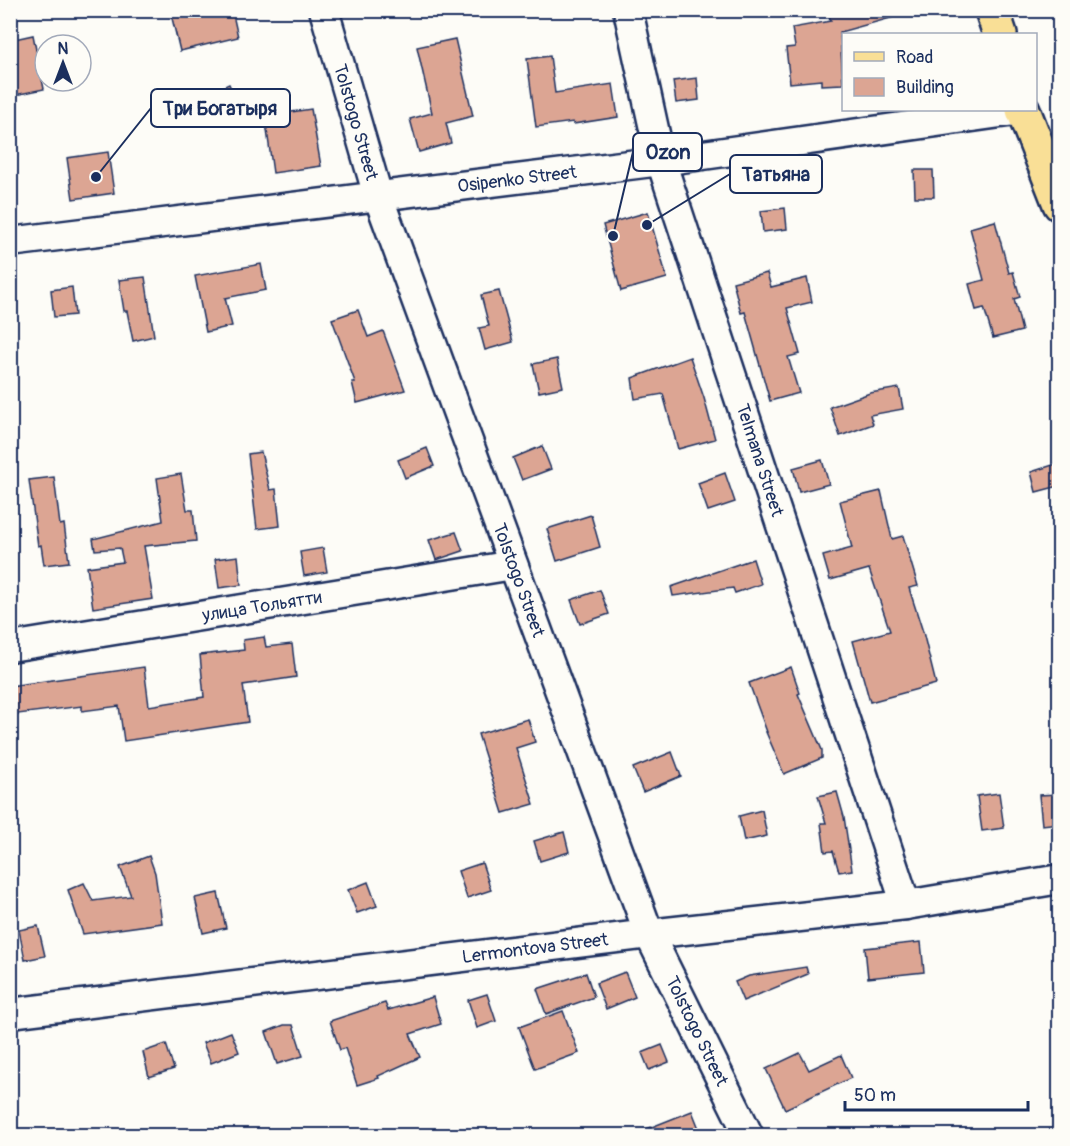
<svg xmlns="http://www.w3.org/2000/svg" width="1070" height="1146" viewBox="0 0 1070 1146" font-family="Pangolin,sans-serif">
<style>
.building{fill:#dca593;stroke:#1b2f5e;stroke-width:1.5}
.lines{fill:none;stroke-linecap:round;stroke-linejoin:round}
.street-casing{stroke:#1b2f5e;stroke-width:33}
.primary-casing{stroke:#1b2f5e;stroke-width:38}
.street{stroke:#fdfcf7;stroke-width:28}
.primary{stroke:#f9df96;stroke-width:33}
.labels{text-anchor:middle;stroke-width:4.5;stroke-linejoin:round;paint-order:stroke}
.street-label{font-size:18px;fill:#1b2f5e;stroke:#fdfcf7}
.leader{fill:none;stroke:#1b2f5e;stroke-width:2}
.callout-dot{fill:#1b2f5e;stroke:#fdfcf7;stroke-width:2}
.callout{fill:#fdfcf7;stroke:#1b2f5e;stroke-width:2}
.callout-label{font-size:20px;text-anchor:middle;font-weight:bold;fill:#1b2f5e}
</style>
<rect width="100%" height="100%" fill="#fdfcf7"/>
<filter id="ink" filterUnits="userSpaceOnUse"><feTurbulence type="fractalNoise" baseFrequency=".0167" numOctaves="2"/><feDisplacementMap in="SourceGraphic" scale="12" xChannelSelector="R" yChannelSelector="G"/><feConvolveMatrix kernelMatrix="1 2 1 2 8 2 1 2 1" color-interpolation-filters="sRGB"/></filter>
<g filter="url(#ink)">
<!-- building -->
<g class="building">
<path d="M170 10H232L238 37 180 51Z"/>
<path d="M827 10H897L898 16 840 32 843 84 821 85V80L790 83 786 48 795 47 792 28 831 21Z"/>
<path d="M33 35 44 89 10 96V40Z"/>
<path d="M455 39 473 116 446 123 451 143 419 152 410 119 432 113 417 47Z"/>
<path d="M550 56 555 93 613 84 618 117 573 124V122L536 127 527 59Z"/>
<path d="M697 78 699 100 676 103 673 81Z"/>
<path d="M229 84 242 111 225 120 212 92Z"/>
<path d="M311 109 321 166 273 173 265 116Z"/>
<path d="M108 152 114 193 73 199 67 158Z"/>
<path d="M914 170H933L934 197H915Z"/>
<path d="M785 208 787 229 763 232 761 211Z"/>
<path d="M648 212 667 278 621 291 603 225Z"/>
<path d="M995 221 1009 273 1013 272 1020 297 1014 299 1022 331 993 338 984 308 976 310 969 284 984 280 970 228Z"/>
<path d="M261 264 266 290 225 298 232 326 206 332 195 276Z"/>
<path d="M767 273 771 287 807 278 812 302 787 308 800 354 788 357 799 393 770 401 745 312 741 313 733 282Z"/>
<path d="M145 277 154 336 133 341 127 311H124L119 280Z"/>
<path d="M72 287 75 315 54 317 51 290Z"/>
<path d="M499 291 513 342 485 350 479 328 489 326 481 295Z"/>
<path d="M358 310 368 337 383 331 405 390 357 403 352 382H355L332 319Z"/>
<path d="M690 357 704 398 715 439 678 449 663 394 635 399 632 378Z"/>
<path d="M557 359 563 387 539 392 533 364Z"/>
<path d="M899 388 903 409 870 415 873 424 840 436 830 407 870 393Z"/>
<path d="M542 446 551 469 522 480 513 458Z"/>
<path d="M427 448 434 466 405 478 398 460Z"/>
<path d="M261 452 270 490 276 489 280 526 257 529 248 454Z"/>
<path d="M822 460 829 484 799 492 793 468Z"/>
<path d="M1059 463V486L1036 492 1031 472Z"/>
<path d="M725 473 735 502 708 511 698 483Z"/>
<path d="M181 474 187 510H193L196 541 144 546 153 599 93 608 87 567 123 562 120 548 95 550 93 539 163 521 157 478Z"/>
<path d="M54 477 60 525 64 524 69 562 44 565 41 545 38 546 29 480Z"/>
<path d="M881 491 892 539 903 536 918 586 909 588 923 632 936 684 870 702 853 641 890 631 869 569 830 580 823 556 852 548 840 501Z"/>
<path d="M591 515 600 547 557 561 547 529Z"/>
<path d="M456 532 463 551 436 560 429 540Z"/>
<path d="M323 548 327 572 304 576 300 552Z"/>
<path d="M238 556 241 585 219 588 215 559Z"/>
<path d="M753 559 761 584 735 593 733 588 673 596 671 587Z"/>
<path d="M600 590 609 614 580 624 571 600Z"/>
<path d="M264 637 266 647 292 644 296 677 243 685 248 722 124 741 119 706 82 711V706L10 715V686L144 667 149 706 204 697 200 655 244 650 243 640Z"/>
<path d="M791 667 800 693 798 694 822 750V758L784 774 766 732H767L749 683Z"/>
<path d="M528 719 535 742 516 748 534 804 503 813 478 734Z"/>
<path d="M672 752 681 776 643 792 633 768Z"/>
<path d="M837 792 844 817 852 870 839 872 833 851 825 852 821 823H826L818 796Z"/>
<path d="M999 793 1004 828 982 831 977 796Z"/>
<path d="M1059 794V823L1042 825 1039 795Z"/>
<path d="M762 810 767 836 744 841 739 816Z"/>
<path d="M564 832 569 852 540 861 534 841Z"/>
<path d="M149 856 155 873 162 923 83 934 68 890 84 883 93 901 131 896 120 867Z"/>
<path d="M482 863 491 890 467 898 458 871Z"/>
<path d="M368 882 377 906 357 913 348 890Z"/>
<path d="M218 893 226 928 203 933 195 898Z"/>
<path d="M38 926 45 956 25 960 19 930Z"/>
<path d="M921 942 924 972 868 978 865 948Z"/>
<path d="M806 967 808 974 743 1001 735 982 749 976Z"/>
<path d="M625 972 635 997 606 1009 596 983Z"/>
<path d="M586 973 594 997 546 1014 537 989Z"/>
<path d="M487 994 496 1021 477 1028 468 1000Z"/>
<path d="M433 997 441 1024 410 1034 420 1057 378 1076 379 1078 357 1085 345 1048 340 1050 330 1021 385 1003 388 1010Z"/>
<path d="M563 1011 579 1053 535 1069 519 1027Z"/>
<path d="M284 1025H293L303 1056 277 1064 266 1032Z"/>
<path d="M231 1032 239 1052 211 1063 203 1043Z"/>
<path d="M166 1044 174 1069 149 1077 143 1052Z"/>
<path d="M662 1045 669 1062 649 1070 642 1053Z"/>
<path d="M800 1053 809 1070 841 1055 851 1078 785 1109 766 1069Z"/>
<path d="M692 1111 702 1136H634V1134Z"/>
</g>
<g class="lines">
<defs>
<g id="street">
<path d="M324 10 378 196 649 934 749 1136"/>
<path d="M628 10 661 161 906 905"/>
<path d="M10 242 661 161 1022 110"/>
<path d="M10 647 513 565"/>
<path d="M10 1013 649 934 906 905 1060 879"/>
</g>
<g id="primary">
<path d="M992 10 1000 34"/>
<path d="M1023 110 1060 204"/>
</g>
</defs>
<!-- street casing -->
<use href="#street" class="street-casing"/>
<!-- primary casing -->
<use href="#primary" class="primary-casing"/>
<!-- street -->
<use href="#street" class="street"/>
<!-- primary -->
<use href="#primary" class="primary"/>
</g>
</g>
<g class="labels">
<!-- street labels -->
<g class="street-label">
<text transform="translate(356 122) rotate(74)" y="6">Tolstogo Street</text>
<text transform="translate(517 179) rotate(-7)" y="6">Osipenko Street</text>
<text transform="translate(760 460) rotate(72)" y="6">Telmana Street</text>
<text transform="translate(519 580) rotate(70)" y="6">Tolstogo Street</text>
<text transform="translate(262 606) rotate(-9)" y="6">улица Тольятти</text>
<text transform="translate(535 948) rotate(-7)" y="6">Lermontova Street</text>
<text transform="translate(697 1031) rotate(64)" y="6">Tolstogo Street</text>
</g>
</g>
<!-- callouts -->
<path class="leader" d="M96 177L151 108M613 236L633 152M647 225L730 174"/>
<g class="callout-dot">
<circle cx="96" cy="177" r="6"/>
<circle cx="613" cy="236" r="6"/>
<circle cx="647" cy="225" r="6"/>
</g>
<g class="callout">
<rect x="151" y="89" width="139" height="38" rx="6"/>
<rect x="633" y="133" width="69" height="38" rx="6"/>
<rect x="730" y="155" width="92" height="38" rx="6"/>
</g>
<g class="callout-label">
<text x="220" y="115">Три Богатыря</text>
<text x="668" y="159">Ozon</text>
<text x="776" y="181">Татьяна</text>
</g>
<!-- margin -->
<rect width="1070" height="1146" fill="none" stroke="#fdfcf7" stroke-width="36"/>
<rect x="18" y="18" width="1034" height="1110" fill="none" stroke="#1b2f5e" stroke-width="2" filter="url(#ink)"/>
<!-- legend -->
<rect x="842" y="33" width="195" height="78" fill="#fdfcf7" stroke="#a3aaba" stroke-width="1.5"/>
<rect x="854" y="52" width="30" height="9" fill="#f9df96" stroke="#a3aaba" stroke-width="1.5"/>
<text x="896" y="63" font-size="18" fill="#1b2f5e">Road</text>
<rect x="854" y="78" width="30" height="18" fill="#dca593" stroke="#a3aaba" stroke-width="1.5"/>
<text x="896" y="93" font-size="18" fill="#1b2f5e">Building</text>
<!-- north arrow -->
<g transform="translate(63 63)"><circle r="28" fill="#fdfcf7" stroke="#a3aaba" stroke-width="1.5"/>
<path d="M0-4.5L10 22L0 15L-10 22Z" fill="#1b2f5e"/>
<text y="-9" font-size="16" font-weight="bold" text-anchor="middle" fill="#1b2f5e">N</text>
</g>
<!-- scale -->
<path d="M845 1101v9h183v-9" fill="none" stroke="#1b2f5e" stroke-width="3"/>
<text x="854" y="1101" font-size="18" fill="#1b2f5e" stroke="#fdfcf7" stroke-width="4.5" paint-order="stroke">50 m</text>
</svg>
